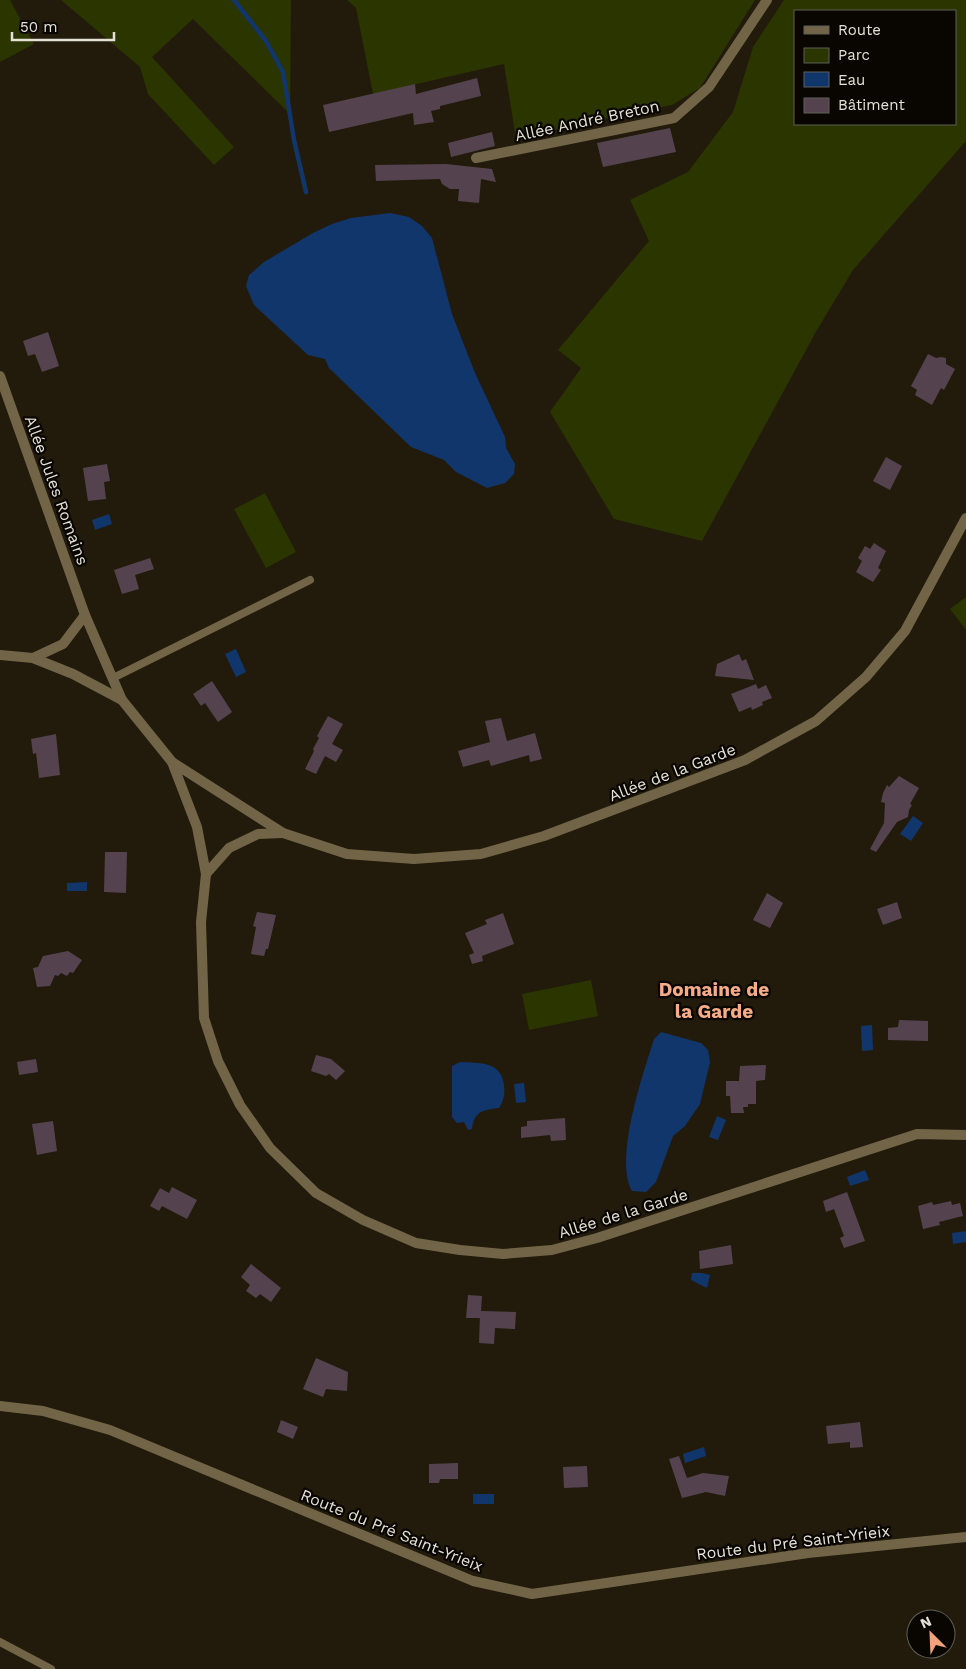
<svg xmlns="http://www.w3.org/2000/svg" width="966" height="1669" viewBox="0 0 966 1669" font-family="'Work Sans',sans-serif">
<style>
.green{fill:#2a3500;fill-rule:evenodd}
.water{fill:#11366c}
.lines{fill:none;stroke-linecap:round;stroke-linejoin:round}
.stream{stroke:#11366c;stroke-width:4.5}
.building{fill:#54434e}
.lane{stroke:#726547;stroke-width:8}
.street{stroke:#726547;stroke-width:10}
.labels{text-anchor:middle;stroke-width:4.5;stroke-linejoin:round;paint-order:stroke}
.street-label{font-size:16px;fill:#e6e1d7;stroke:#090602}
.quarter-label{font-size:19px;font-weight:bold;fill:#f5ac87;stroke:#090602}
</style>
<rect width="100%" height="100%" fill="#221b0b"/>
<!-- green -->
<g class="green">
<path d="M0 0H10L34 44 0 62Z"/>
<path d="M61 0H291L290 114 193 19 152 57 234 147 214 165 148 94 140 67Z"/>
<path d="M347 0H755L700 88 672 105 611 117 516 139 504 64 373 94 356 8Z"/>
<path d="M784 0H966V141L853 270 817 330 702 541 614 519 550 412 581 368 558 350 649 241 630 200 688 172 733 112 753 47ZM795 11H955V124H795Z"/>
<path d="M265 493 296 552 266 568 234 509Z"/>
<path d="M966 597V630L950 609Z"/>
<path d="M591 980 598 1016 529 1030 522 994Z"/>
</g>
<!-- water -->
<g class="water">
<path d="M390 213 409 217 422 226 432 238 452 314 475 373 505 437 506 448 515 464 514 474 505 483 487 488 456 472 444 460 411 447 329 368 325 359 308 355 254 305 246 286 249 275 264 262 313 233 332 224 351 218Z"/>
<path d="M109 514 112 524 95 530 92 520Z"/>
<path d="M236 649 246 672 236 677 225 654Z"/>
<path d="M913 816 923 823 911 841 900 834Z"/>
<path d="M87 882V891H67V883Z"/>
<path d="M872 1025 873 1050 862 1051 861 1026Z"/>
<path d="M661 1032 701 1043 708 1050 710 1062 700 1104 685 1126 673 1136 656 1182 646 1192 632 1191C614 1158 643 1074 654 1039Z"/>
<path d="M460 1062C480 1063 501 1061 504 1085 505 1095 504 1100 499 1108 483 1110 474 1111 472 1129L468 1130 464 1122 457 1123 452 1117V1066Z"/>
<path d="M524 1083 526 1102 516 1103 514 1084Z"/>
<path d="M717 1116 726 1120 718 1140 709 1137Z"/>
<path d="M865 1170 869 1180 850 1186 847 1177Z"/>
<path d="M966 1231V1242L953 1244 952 1233Z"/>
<path d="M692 1273H702L710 1275 707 1288 691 1280Z"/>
<path d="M704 1447 706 1456 685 1463 683 1454Z"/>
<rect x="473" y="1494" width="21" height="10"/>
</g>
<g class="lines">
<!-- stream -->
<path class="stream" d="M234 0 266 41 283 72 294 140 306 192"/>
</g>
<!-- building -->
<g class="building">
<path d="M477 78 481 96 440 106V109L431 111 434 122 414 125 413 113 329 132 323 105 415 84 416 94Z"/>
<path d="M670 128 676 152 603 167 597 143Z"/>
<path d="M492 132 495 146 451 157 448 143Z"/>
<path d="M446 164 492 169 496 182 481 179 479 203 458 201 459 189H450L442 184 440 179 376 181 375 165Z"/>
<path d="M48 332 59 366 42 372 35 354 28 356 23 341Z"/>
<path d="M928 354 936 358 941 357 946 358V364L955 369 944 390 941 388 932 405 915 395 917 390 911 386Z"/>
<path d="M886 457 902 466 890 490 873 481Z"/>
<path d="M107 464 110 481 104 482 106 499 88 501 83 468Z"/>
<path d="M874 543 886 551 878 568 881 570 873 582 856 572 862 561 858 558 865 546 870 549Z"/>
<path d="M150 558 154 569 135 575 139 589 122 594 114 570Z"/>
<path d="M739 654 742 661 746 659 754 680 715 676 717 664Z"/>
<path d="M212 681 232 712 218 722 205 703 201 706 193 694Z"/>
<path d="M756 684 758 689 766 685 772 698 762 702 763 705 752 710 751 707 739 712 731 694Z"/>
<path d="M328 716 343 724 332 744 343 750 336 762 325 756 316 774 305 769 314 751 313 749 319 738 317 736Z"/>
<path d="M501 718 507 741 535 733 542 759 530 762 529 755 491 766 489 760 463 767 458 751 490 742 485 721Z"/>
<path d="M56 734 60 775 39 778 36 753 33 754 31 739Z"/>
<path d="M899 776 919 788 910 804 912 805 909 810 908 817 897 822 876 852 870 849 884 823 885 803 881 802 883 793 887 785 889 787Z"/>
<path d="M105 852H127L126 893 104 892Z"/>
<path d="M767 893 783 903 770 928 753 920Z"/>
<path d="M897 902 902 918 883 925 877 909Z"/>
<path d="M257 912 276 915 268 949H266L264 956 251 954 256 927 253 926Z"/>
<path d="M503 913 514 944 482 956 483 961 472 964 469 955 474 953 465 933 487 924 485 920Z"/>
<path d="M68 951 82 960 73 973 70 972 67 976 61 973 58 976 55 975 50 986 37 987 33 968 38 967 43 956Z"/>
<path d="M899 1020 928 1021V1041L888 1040V1028L898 1027Z"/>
<path d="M316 1055 331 1059 345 1071 336 1080 329 1074 326 1076 311 1071Z"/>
<path d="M36 1059 38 1072 19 1075 17 1062Z"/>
<path d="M766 1065 765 1080 756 1081V1104H748V1107H743L744 1113H731L730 1096H726V1081H739L740 1066Z"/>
<path d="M565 1118 566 1140 551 1141 550 1135 521 1138V1127L527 1126V1121Z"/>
<path d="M53 1121 57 1151 37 1155 32 1124Z"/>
<path d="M172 1187 197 1200 187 1219 162 1206 159 1211 150 1206 160 1188 169 1193Z"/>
<path d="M847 1192 865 1241 844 1248 840 1238 844 1236 834 1209 826 1212 823 1201Z"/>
<path d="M951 1201 952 1205 960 1203 963 1216 939 1222 940 1225 923 1229 918 1206 932 1202 933 1205Z"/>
<path d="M731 1245 733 1264 700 1269 699 1251Z"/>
<path d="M251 1264 281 1288 271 1302 260 1294 256 1298 246 1291 250 1285 241 1277Z"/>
<path d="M468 1295 482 1296 481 1311 516 1312 515 1329 495 1328 494 1344 479 1343 480 1314V1318H466Z"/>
<path d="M316 1358 348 1372 347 1391 326 1389 323 1397 303 1389Z"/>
<path d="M281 1420 298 1427 293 1439 277 1432Z"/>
<path d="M860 1422 863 1447 850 1448V1442L828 1444 826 1426Z"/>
<path d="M679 1456 687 1478 703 1473 729 1476 725 1496 706 1492 682 1498 669 1459Z"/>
<path d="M458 1463V1479H440L439 1483H429V1464Z"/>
<path d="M587 1466 588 1487 564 1488 563 1467Z"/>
</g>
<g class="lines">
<!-- lane -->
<g class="lane">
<path d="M113 678 310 580"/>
<path d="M0 1642 51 1669"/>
</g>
<!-- street -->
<g class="street">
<path d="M476 158 674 118 709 87 767 0"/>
<path d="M0 376 85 615 122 700"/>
<path d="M0 655 33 658 73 674 122 700 172 762 283 833 347 854 414 859 481 854 544 836 745 760 816 721 866 677 905 631 966 518"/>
<path d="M33 658 63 644 85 615"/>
<path d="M172 762 197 827 206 874 229 848 258 834 283 833"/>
<path d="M206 874 201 922 204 1018 218 1061 240 1105 270 1148 316 1193 363 1220 416 1243 460 1250 503 1254 552 1250 597 1238 917 1134 966 1135"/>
<path d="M0 1406 43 1411 110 1430 473 1581 532 1594 808 1553 966 1537"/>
</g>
</g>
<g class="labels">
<!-- street labels -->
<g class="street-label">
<text transform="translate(587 120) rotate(-12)" y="6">Allée André Breton</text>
<text transform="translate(57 490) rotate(70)" y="6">Allée Jules Romains</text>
<text transform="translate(672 772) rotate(-21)" y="6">Allée de la Garde</text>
<text transform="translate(623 1213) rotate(-17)" y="6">Allée de la Garde</text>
<text transform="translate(392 1530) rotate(22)" y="6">Route du Pré Saint-Yrieix</text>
<text transform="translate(793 1542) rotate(-7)" y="6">Route du Pré Saint-Yrieix</text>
</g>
<!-- quarter labels -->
<g class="quarter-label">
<text x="714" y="996">Domaine de<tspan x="714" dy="22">la Garde</tspan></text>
</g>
</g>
<!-- legend -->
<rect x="794" y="10" width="162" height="115" fill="#090602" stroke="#615e57"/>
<rect x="804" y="26" width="25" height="8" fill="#726547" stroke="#615e57"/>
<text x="838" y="35" font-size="15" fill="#e6e1d7">Route</text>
<rect x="804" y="48" width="25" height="15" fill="#2a3500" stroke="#615e57"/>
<text x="838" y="60" font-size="15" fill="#e6e1d7">Parc</text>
<rect x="804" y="72" width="25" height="15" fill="#11366c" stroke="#615e57"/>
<text x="838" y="85" font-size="15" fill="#e6e1d7">Eau</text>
<rect x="804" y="98" width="25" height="15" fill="#54434e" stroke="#615e57"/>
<text x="838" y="110" font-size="15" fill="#e6e1d7">Bâtiment</text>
<!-- north arrow -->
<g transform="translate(931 1634) rotate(336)"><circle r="24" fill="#090602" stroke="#615e57"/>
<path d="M0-4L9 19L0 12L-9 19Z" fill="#f0a27a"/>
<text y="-8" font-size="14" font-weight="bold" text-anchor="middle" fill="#e6e1d7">N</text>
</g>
<!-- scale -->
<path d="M12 32v8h102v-8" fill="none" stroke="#e6e1d7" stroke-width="2.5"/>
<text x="20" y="32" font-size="15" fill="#e6e1d7" stroke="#090602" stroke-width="4" paint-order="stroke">50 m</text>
</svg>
